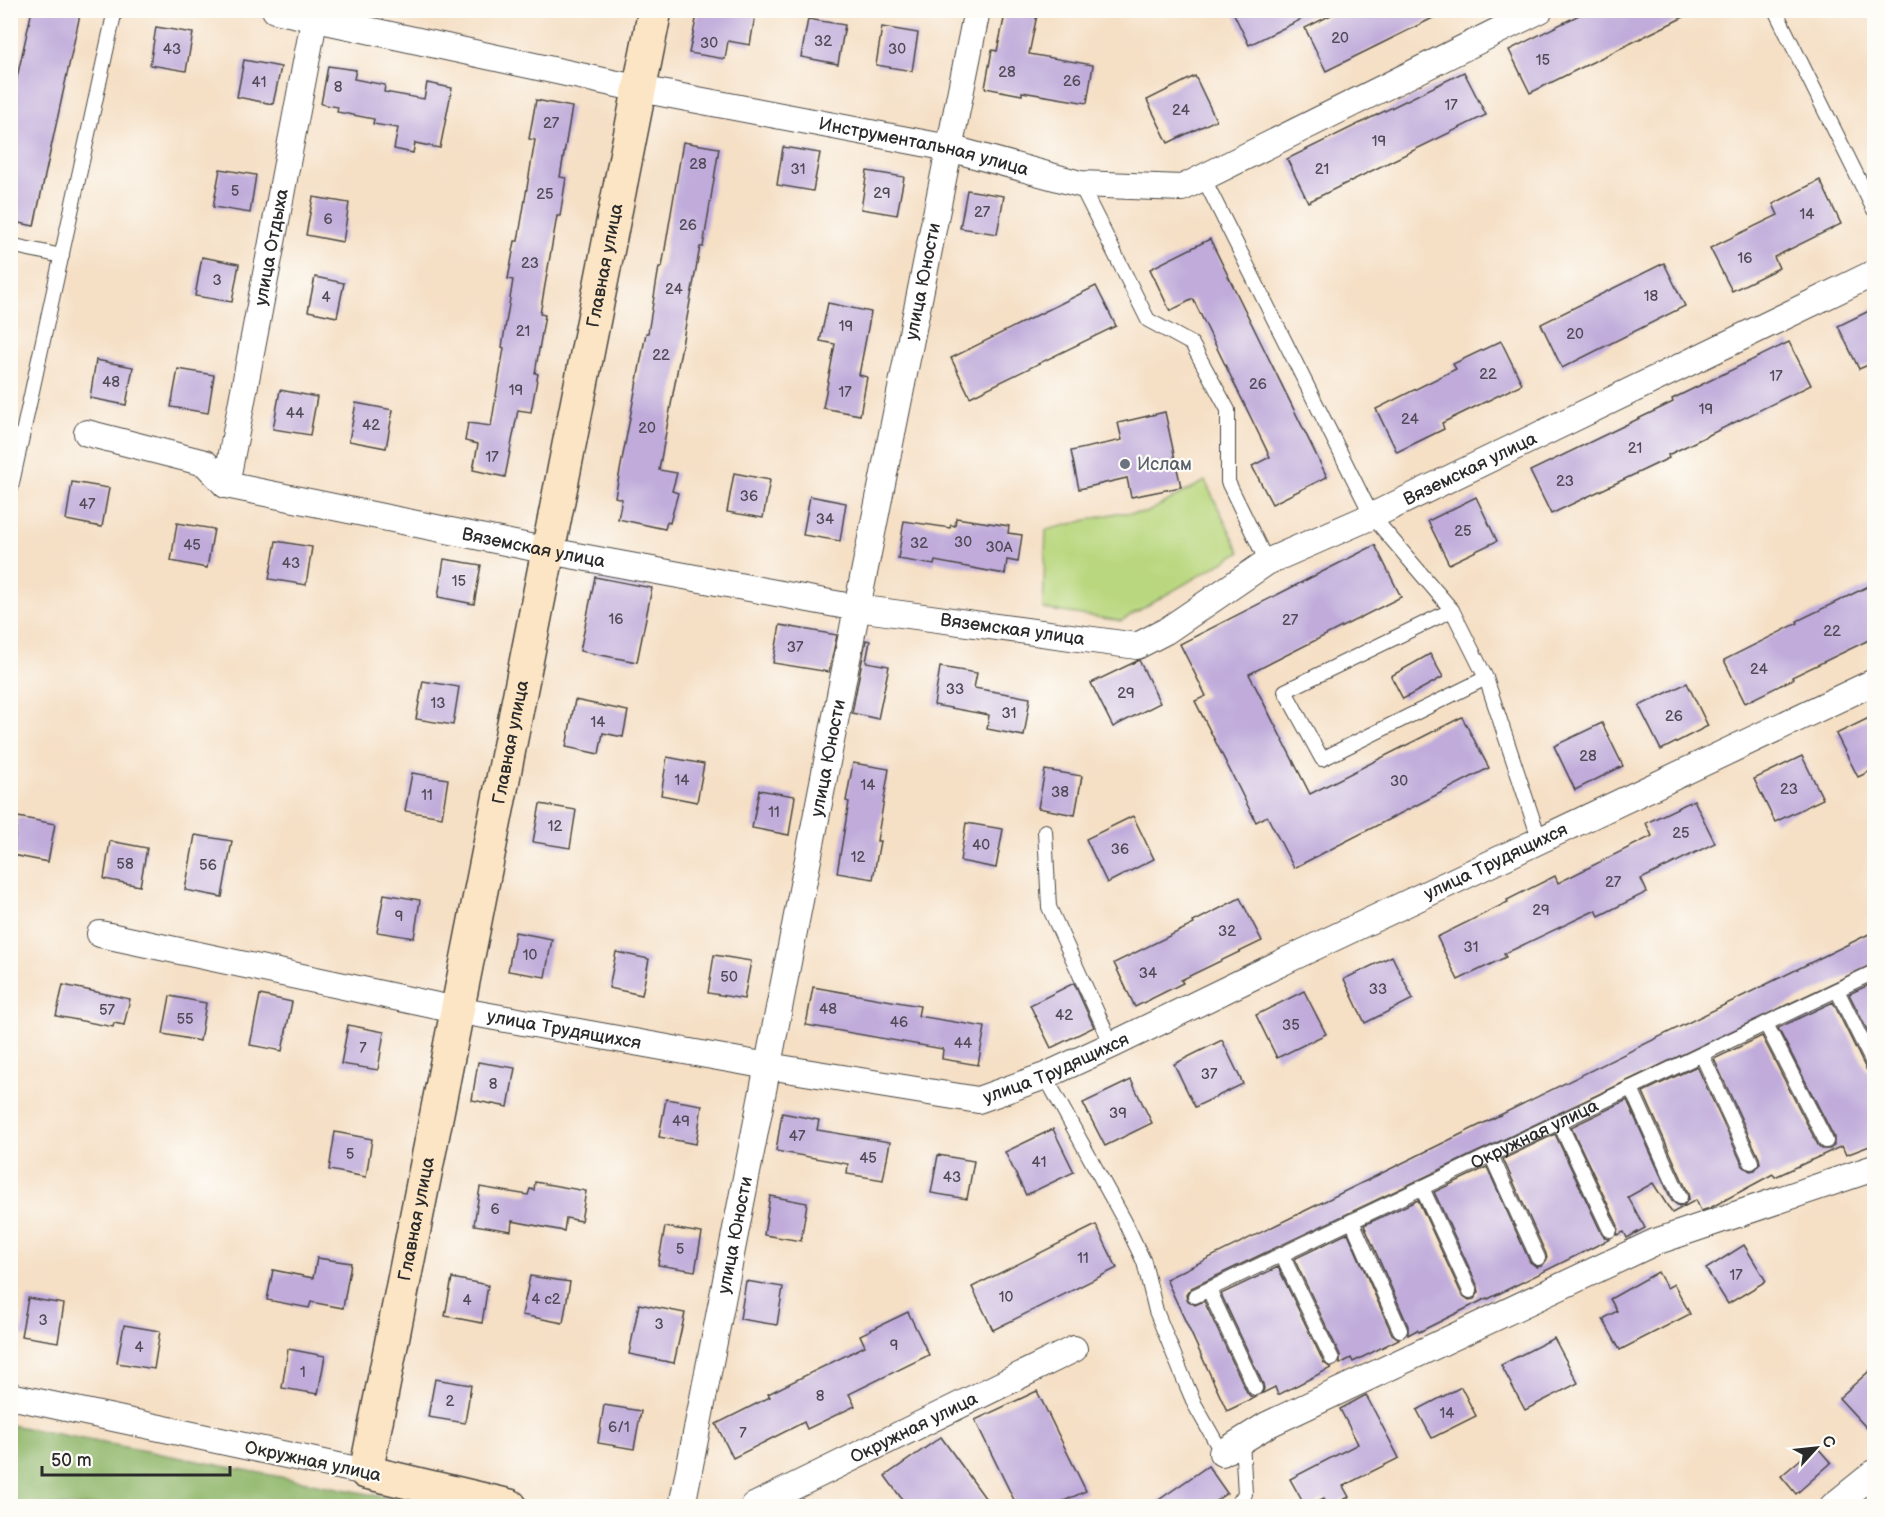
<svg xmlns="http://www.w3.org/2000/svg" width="1885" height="1517" viewBox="0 0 1885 1517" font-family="'Balsamiq Sans',sans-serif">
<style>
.green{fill:#b9d77e;stroke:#728154;stroke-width:1.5}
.forest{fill:#92b86d;stroke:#5e724c;stroke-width:1.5}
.building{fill:#c0abda}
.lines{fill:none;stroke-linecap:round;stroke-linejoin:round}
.lane-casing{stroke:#494642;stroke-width:16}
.street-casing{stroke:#494642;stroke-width:28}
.secondary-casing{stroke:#494642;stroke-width:36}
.lane{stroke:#fff;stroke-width:14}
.street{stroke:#fff;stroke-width:26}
.secondary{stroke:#fce5c4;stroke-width:33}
.worship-dot{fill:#6b7280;stroke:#fdfcf7;stroke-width:2}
.labels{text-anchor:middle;stroke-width:4.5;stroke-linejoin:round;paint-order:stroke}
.number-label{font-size:15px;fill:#504b57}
.street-label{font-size:18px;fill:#2b2b2b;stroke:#fdfcf7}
.worship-label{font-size:18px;fill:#5b616d;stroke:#fdfcf7;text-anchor:start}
</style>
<rect width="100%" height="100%" fill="#fdfcf7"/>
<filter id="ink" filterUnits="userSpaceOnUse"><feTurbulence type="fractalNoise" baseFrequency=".0167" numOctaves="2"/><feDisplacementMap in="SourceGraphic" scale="12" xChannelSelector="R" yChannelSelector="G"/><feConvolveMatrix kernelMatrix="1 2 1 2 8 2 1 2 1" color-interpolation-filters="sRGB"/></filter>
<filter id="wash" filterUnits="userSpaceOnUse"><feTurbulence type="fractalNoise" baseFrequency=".008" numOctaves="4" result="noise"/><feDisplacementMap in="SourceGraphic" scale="24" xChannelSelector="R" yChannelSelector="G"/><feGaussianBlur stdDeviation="1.35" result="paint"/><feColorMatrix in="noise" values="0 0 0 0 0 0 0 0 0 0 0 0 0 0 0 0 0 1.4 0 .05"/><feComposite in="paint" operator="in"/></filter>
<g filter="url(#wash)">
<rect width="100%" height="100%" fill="#f5dfc5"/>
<!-- green -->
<path class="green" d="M1205 481 1240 552 1121 621 1043 609 1046 530 1116 513H1146Z"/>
<!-- forest -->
<path class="forest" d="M11 1425 431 1506H11Z"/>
<g id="blocks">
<!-- building -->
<g class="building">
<path d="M32 10H81L34 226 10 221V109Z"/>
<path d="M698 10H756L750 45 728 41 725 59 689 53Z"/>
<path d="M1006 10H1038L1029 54 1093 65 1087 103 1022 92V95L985 88 992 50 997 51Z"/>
<path d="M1232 10H1320L1249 45Z"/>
<path d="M1341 10H1449L1326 71 1305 28Z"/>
<path d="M1589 10H1698L1530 93 1509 50Z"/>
<path d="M808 19 845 25 838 64 801 57Z"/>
<path d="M156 27 193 33 186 71 150 65Z"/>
<path d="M882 27 918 33 912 71 876 65Z"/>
<path d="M244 60 281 67 273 104 237 97Z"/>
<path d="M328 66 356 70 354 79 385 85 384 92 424 99 427 83 452 88 440 148 415 143 413 153 394 149 398 128 373 124 374 119 337 112 338 107 321 104Z"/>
<path d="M1464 72 1486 115 1308 202 1287 159Z"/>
<path d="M1195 76 1216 120 1168 143 1147 100Z"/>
<path d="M536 100 572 107 560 177 566 178 560 216H557L540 314 545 315 535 373 538 374 531 412 518 410 505 477 473 470 478 444 465 441 468 423 491 426 504 348 502 347 513 280 508 279 515 241H518L535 140 529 139Z"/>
<path d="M683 142 719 148 703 247H700L659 470 677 473 672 491 678 493 670 523 667 522 665 529 618 519 622 499 615 497 646 333H648L659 267H662Z"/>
<path d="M783 147 820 153 813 191 777 185Z"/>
<path d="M220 169 256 175 250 213 213 207Z"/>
<path d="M867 171 904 177 897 215 861 209Z"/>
<path d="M1820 180 1841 224 1774 257 1779 268 1732 291 1710 248 1778 215 1773 204Z"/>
<path d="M967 190 1004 196 997 234 960 228Z"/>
<path d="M313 197 349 203 343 242 306 235Z"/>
<path d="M1210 239 1327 477 1272 504 1252 466 1270 457 1193 299 1170 311 1150 269Z"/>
<path d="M202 257 239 264 232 302 195 296Z"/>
<path d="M1664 263 1685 306 1562 368 1541 324Z"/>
<path d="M315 277 344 283 337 317 308 311Z"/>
<path d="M1096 286 1116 326 970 397 951 358Z"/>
<path d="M828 303 871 312 859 375 867 377 860 415 823 408 835 344 820 341Z"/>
<path d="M1875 308V362L1859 369 1838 326Z"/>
<path d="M1501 341 1522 384 1442 423 1444 429 1397 452 1376 409 1456 369 1453 364Z"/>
<path d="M1789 342 1811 385 1668 455 1669 458 1551 514 1530 471 1673 402 1672 399Z"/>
<path d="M96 360 133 367 126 405 90 398Z"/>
<path d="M178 369 214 375 208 413 171 407Z"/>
<path d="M280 390 317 397 310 435 273 429Z"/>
<path d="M356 403 393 410 386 448 349 441Z"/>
<path d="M1165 412 1181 487 1131 497 1127 478 1079 489 1071 451 1122 440 1118 423Z"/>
<path d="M734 473 770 480 763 518 727 512Z"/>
<path d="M72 482 109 488 102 527 66 520Z"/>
<path d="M810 496 846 503 840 541 803 535Z"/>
<path d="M1476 497 1497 541 1449 564 1428 521Z"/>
<path d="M956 518 1009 526 1008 533 1022 535 1018 562 1007 560 1005 574 935 561 934 565 898 559 904 521 950 528 951 525 955 526Z"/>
<path d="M177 523 214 529 207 568 171 561Z"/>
<path d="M276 541 312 547 306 585 269 579Z"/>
<path d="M1375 545 1401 597 1249 674 1310 794 1462 717 1489 768 1294 868 1267 816 1256 822 1195 701 1206 696 1180 644Z"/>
<path d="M444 559 481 565 474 604 438 597Z"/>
<path d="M595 577 652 588 637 662 580 651Z"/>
<path d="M1875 583V637L1792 677 1793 679 1745 703 1724 660 1798 623 1797 621Z"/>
<path d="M780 625 837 635 829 672 773 663Z"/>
<path d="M866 640 870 641 866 662 889 666 878 719 852 713Z"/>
<path d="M1430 654 1443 677 1403 699 1391 676Z"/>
<path d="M1139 660 1160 703 1113 727 1091 683Z"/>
<path d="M940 667 977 673 974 688 1030 698 1024 736 987 729 989 715 934 705Z"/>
<path d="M423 681 459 687 453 725 416 719Z"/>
<path d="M1687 683 1708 726 1661 750 1639 706Z"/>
<path d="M575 700 628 711 623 737 603 733 599 754 566 747Z"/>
<path d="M1875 715V769L1858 777 1836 734Z"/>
<path d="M1602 723 1623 766 1575 790 1554 746Z"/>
<path d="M1802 756 1823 799 1775 822 1754 779Z"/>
<path d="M667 757 704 764 697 802 661 795Z"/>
<path d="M853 763 889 769 877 841H880L873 879 837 873 849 802 846 801Z"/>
<path d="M1045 770 1082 776 1075 815 1038 808Z"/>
<path d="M412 773 448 779 442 817 405 811Z"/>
<path d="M759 790 795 796 789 835 752 828Z"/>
<path d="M1694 800 1715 843 1641 879 1647 892 1599 916 1596 910 1504 954 1506 957 1458 980 1437 937 1508 902 1507 900 1555 876 1558 883 1652 836 1646 823Z"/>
<path d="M540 804 576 810 570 848 533 842Z"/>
<path d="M1133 816 1154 859 1107 883 1086 839Z"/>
<path d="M18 817 55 824 48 862 12 855Z"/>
<path d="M966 823 1003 829 996 868 960 861Z"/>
<path d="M195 835 232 841 222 897 185 890Z"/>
<path d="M110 841 147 848 140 886 104 879Z"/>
<path d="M384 894 420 900 414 938 377 932Z"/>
<path d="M1240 898 1262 941 1181 980 1183 983 1135 1007 1114 963 1194 924 1193 922Z"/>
<path d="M1875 931V963L1191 1288 1186 1295 1187 1300 1195 1305 1204 1301 1247 1392 1250 1396 1256 1397 1227 1411 1166 1279Z"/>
<path d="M515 932 552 939 545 977 508 971Z"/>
<path d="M616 952 649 959 642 995 609 988Z"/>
<path d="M714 955 751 961 744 999 708 993Z"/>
<path d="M1392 956 1413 999 1365 1023 1344 979Z"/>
<path d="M1875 982V1046L1849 994Z"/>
<path d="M1074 983 1094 1027 1051 1048 1030 1005Z"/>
<path d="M63 985 130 999 124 1025 114 1023 113 1027 56 1016Z"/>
<path d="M813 987 920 1006 918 1016 985 1027 978 1065 942 1059 943 1049 806 1025Z"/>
<path d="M1304 991 1326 1034 1277 1058 1256 1015Z"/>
<path d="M260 995 292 1002 282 1051 250 1045Z"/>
<path d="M170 996 206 1003 200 1041 163 1034Z"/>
<path d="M1833 1002 1866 1069 1870 1073 1875 1074V1144L1846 1155 1842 1146 1775 1177 1773 1174 1710 1208 1701 1211 1696 1200 1672 1213 1653 1183 1628 1197 1645 1228 1627 1238 1624 1232 1617 1235 1618 1226 1571 1127 1627 1100 1672 1201 1679 1206 1684 1205 1689 1198 1688 1193 1643 1092 1697 1066 1743 1166 1750 1171 1755 1170 1760 1163 1759 1158 1714 1059 1762 1036 1818 1145 1822 1149H1830L1834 1145V1137L1778 1028Z"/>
<path d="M348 1025 384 1032 378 1070 341 1064Z"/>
<path d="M1222 1040 1243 1084 1195 1107 1174 1064Z"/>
<path d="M478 1062 515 1068 508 1107 472 1100Z"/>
<path d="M1131 1080 1152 1123 1105 1146 1083 1103Z"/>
<path d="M666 1099 702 1105 696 1144 659 1137Z"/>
<path d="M782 1113 819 1120 817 1130 890 1142 883 1180 847 1174 848 1164 776 1151Z"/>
<path d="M1053 1129 1074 1172 1026 1195 1005 1152Z"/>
<path d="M335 1132 372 1139 366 1177 329 1170Z"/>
<path d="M1555 1134 1602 1234 1605 1238 1610 1239 1488 1299 1487 1298 1419 1332 1417 1330 1408 1335V1326L1364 1225 1418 1200 1462 1295 1469 1300 1474 1299 1479 1292 1478 1287 1434 1192 1487 1167 1530 1262 1537 1267 1542 1266 1547 1259 1546 1254 1503 1159Z"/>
<path d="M938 1155 974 1161 967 1199 931 1193Z"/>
<path d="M535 1182 586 1191 581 1221 566 1218 564 1231 512 1221 511 1231 474 1225 480 1187 528 1195 530 1189 534 1190Z"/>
<path d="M770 1196 807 1203 801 1241 764 1235Z"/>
<path d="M1096 1225 1117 1268 993 1330 972 1287Z"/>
<path d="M665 1227 702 1233 695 1271 658 1265Z"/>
<path d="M1348 1233 1392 1334 1399 1339 1353 1362 1351 1358 1340 1364V1355L1294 1259Z"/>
<path d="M1744 1245 1766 1281 1728 1304 1706 1269Z"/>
<path d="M317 1258 351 1263 343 1308 311 1302 309 1308 267 1300 273 1270 313 1278Z"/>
<path d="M1278 1267 1324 1363 1331 1368 1278 1395 1275 1387 1261 1394 1264 1389 1263 1384 1221 1294Z"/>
<path d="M1658 1272 1667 1288 1674 1284 1690 1314 1620 1350 1603 1319 1617 1311 1610 1299Z"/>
<path d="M530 1276 570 1282 563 1323 522 1315Z"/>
<path d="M452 1278 488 1285 482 1323 445 1316Z"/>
<path d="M746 1281 783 1287 777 1325 740 1319Z"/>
<path d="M28 1298 64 1304 58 1342 21 1336Z"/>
<path d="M639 1304 685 1313 674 1363 629 1354Z"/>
<path d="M908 1312 929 1355 849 1394 855 1406 807 1429 804 1422 733 1458 716 1424 770 1397 768 1394 865 1346 860 1335Z"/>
<path d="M124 1325 160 1331 154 1369 117 1363Z"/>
<path d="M1554 1338 1578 1383 1525 1410 1501 1365Z"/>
<path d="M288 1349 325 1356 318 1394 282 1388Z"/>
<path d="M1875 1366V1437L1839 1398Z"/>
<path d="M435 1379 471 1385 465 1423 428 1417Z"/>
<path d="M1461 1387 1476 1416 1432 1438 1417 1410Z"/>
<path d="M1037 1391 1086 1491 1053 1506H1017L975 1420Z"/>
<path d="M1366 1395 1399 1458 1343 1486 1349 1497 1331 1506H1328L1324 1499 1310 1506H1305L1290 1479 1358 1444 1340 1409Z"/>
<path d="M604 1405 641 1411 634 1449 598 1443Z"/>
<path d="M941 1437 991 1506H907L885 1476Z"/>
<path d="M1816 1446 1831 1463 1796 1494 1781 1476Z"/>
<path d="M1208 1466 1227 1493 1208 1506H1150Z"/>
</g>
</g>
</g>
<g filter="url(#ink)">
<use href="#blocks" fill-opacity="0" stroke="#494642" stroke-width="1.5"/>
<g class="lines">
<defs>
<g id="lane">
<path d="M1775 10 1874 210"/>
<path d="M1203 177 1372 516 1452 610 1486 678 1540 841"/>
<path d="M1080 184 1148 320 1192 344 1228 410V482L1267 562"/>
<path d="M10 245 62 256"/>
<path d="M10 492 115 10"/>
<path d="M1452 610 1285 691 1322 759 1486 678"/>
<path d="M1045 831 1049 907 1112 1045"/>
<path d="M1837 990 1874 1065"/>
<path d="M1766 1024 1826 1141"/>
<path d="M1702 1055 1751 1162"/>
<path d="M1045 1076 1124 1220 1144 1262 1156 1311 1183 1377 1195 1405 1222 1453"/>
<path d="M1631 1088 1680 1197"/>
<path d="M1559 1122 1610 1230"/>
<path d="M1491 1155 1538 1258"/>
<path d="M1422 1188 1470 1291"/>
<path d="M1352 1221 1400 1330"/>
<path d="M1282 1255 1332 1359"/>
<path d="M1209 1290 1255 1388"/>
<path id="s1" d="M1195 1296 1874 972"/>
<path d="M1236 1506 1245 1494 1242 1441"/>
</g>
<g id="street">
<path id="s2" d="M275 10 640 89 949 148 1080 184 1182 188 1540 10"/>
<path id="s3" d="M87 433 205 463 226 485 549 551 857 608 1137 646 1166 631 1267 562 1372 516 1874 273"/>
<path id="s4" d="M226 485 316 10"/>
<path id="s5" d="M100 934 456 1010 768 1066 978 1100 1045 1076 1112 1045 1287 960 1874 682"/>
<path d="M10 1396 366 1472"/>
<path d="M1222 1453 1267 1425 1655 1242 1874 1168"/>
<path id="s6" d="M682 1506 857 608 977 10"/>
<path id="s7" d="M754 1506 1074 1349"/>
<path d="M1833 1506 1874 1473"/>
</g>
<g id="secondary">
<path id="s8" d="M510 1506 366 1472 655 10"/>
</g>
</defs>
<!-- lane casing -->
<use href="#lane" class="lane-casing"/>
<!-- street casing -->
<use href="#street" class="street-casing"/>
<!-- secondary casing -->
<use href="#secondary" class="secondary-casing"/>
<!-- lane -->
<use href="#lane" class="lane"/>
<!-- street -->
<use href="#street" class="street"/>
<!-- secondary -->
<use href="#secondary" class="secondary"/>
</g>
</g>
<!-- markers -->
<circle class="worship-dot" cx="1125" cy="464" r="6"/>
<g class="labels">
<!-- number labels -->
<g class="number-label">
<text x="1340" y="43">20</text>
<text x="823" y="46">32</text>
<text x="709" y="48">30</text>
<text x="172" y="54">43</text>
<text x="897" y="54">30</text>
<text x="1543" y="65">15</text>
<text x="1007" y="77">28</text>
<text x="1072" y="86">26</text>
<text x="259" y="87">41</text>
<text x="338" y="92">8</text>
<text x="1451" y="110">17</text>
<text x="1181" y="115">24</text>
<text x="551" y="128">27</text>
<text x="1379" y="146">19</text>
<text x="698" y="169">28</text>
<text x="798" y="174">31</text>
<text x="1322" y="174">21</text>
<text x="235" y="196">5</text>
<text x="882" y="198">29</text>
<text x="545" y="199">25</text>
<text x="982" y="217">27</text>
<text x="1807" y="219">14</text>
<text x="328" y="224">6</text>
<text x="688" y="230">26</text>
<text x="1745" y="263">16</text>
<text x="530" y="268">23</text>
<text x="217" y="285">3</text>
<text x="674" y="294">24</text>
<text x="1651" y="301">18</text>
<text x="326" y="302">4</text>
<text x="846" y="331">19</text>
<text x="523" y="336">21</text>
<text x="1575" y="339">20</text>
<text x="661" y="360">22</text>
<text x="1488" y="379">22</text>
<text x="1776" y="381">17</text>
<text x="111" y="387">48</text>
<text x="1258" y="389">26</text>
<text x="516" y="395">19</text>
<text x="845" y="397">17</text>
<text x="1706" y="414">19</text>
<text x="295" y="418">44</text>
<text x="1410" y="424">24</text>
<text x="371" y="430">42</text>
<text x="647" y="433">20</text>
<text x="1635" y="453">21</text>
<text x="492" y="462">17</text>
<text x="1565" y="486">23</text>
<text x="749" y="501">36</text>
<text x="87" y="509">47</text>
<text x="825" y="524">34</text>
<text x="1463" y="536">25</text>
<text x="963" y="547">30</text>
<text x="919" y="548">32</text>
<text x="192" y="550">45</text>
<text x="999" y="552">30А</text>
<text x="291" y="568">43</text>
<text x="459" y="586">15</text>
<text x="616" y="624">16</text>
<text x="1290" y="625">27</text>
<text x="1832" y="636">22</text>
<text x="795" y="652">37</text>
<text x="1759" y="674">24</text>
<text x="955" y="694">33</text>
<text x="1126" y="698">29</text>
<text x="438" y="708">13</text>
<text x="1009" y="718">31</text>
<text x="1674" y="721">26</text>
<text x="598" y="727">14</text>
<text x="1588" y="761">28</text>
<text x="682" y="785">14</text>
<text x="1399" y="786">30</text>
<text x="868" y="790">14</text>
<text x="1789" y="794">23</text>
<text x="1060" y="797">38</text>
<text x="427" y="800">11</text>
<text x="774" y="817">11</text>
<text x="555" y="831">12</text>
<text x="1681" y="838">25</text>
<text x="981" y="850">40</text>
<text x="1120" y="854">36</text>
<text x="858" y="862">12</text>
<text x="125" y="869">58</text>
<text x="208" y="870">56</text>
<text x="1613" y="887">27</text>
<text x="1541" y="915">29</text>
<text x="399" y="921">9</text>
<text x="1227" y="936">32</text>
<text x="1471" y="952">31</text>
<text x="530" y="960">10</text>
<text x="1148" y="978">34</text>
<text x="729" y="982">50</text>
<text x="1378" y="994">33</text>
<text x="828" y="1014">48</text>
<text x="107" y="1015">57</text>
<text x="1064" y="1020">42</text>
<text x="185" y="1024">55</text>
<text x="899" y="1027">46</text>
<text x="1291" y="1030">35</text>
<text x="963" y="1048">44</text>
<text x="363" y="1053">7</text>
<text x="1209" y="1079">37</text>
<text x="493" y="1089">8</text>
<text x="1118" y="1118">39</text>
<text x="681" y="1126">49</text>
<text x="797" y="1141">47</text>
<text x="350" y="1159">5</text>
<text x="868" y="1163">45</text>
<text x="1039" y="1167">41</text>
<text x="952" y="1182">43</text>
<text x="495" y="1214">6</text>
<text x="680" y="1254">5</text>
<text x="1083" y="1263">11</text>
<text x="1736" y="1280">17</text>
<text x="1006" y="1302">10</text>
<text x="546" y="1304">4 с2</text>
<text x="467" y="1305">4</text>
<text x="43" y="1325">3</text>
<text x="659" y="1329">3</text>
<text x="894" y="1350">9</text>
<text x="139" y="1352">4</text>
<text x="303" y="1377">1</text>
<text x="820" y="1401">8</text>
<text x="450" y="1406">2</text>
<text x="1447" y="1418">14</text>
<text x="619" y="1432">6/1</text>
<text x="743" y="1438">7</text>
</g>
<!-- street labels -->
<g class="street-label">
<text dy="6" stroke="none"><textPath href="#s2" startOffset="663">Инструментальная улица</textPath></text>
<text dy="6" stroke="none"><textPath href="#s4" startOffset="242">улица Отдыха</textPath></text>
<text dy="6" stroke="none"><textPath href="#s8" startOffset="1378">Главная улица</textPath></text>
<text dy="6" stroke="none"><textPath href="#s6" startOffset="1248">улица Юности</textPath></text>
<text dy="6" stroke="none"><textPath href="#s3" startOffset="1456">Вяземская улица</textPath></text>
<text dy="6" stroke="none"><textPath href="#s3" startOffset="466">Вяземская улица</textPath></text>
<text dy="6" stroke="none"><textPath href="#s3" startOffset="952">Вяземская улица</textPath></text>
<text dy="6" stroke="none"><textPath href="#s8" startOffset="892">Главная улица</textPath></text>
<text dy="6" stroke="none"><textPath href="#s6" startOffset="762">улица Юности</textPath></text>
<text dy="6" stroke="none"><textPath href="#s5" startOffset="1464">улица Трудящихся</textPath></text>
<text dy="6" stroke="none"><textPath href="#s5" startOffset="474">улица Трудящихся</textPath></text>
<text dy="6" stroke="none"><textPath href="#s5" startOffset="978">улица Трудящихся</textPath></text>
<text dy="6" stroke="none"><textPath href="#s1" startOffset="376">Окружная улица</textPath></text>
<text dy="6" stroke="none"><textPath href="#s8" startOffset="406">Главная улица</textPath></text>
<text dy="6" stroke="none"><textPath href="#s6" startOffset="276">улица Юности</textPath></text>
<text dy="6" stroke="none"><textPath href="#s7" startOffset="178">Окружная улица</textPath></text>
<text transform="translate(313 1461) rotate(12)" y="6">Окружная улица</text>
</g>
<!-- worship labels -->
<g class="worship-label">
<text x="1137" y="470">Ислам</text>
</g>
</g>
<!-- margin -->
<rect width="1885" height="1517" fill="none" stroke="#fdfcf7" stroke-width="36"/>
<!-- north arrow -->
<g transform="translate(1816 1448) rotate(63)" stroke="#fdfcf7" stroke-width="4.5" paint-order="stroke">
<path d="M0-4.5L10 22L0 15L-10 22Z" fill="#2b2b2b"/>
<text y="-9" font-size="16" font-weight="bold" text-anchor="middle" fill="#2b2b2b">С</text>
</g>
<!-- scale -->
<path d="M42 1466v9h188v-9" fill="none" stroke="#2b2b2b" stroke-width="3"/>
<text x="51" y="1466" font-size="18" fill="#2b2b2b" stroke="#fdfcf7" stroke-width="4.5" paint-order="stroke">50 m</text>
</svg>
